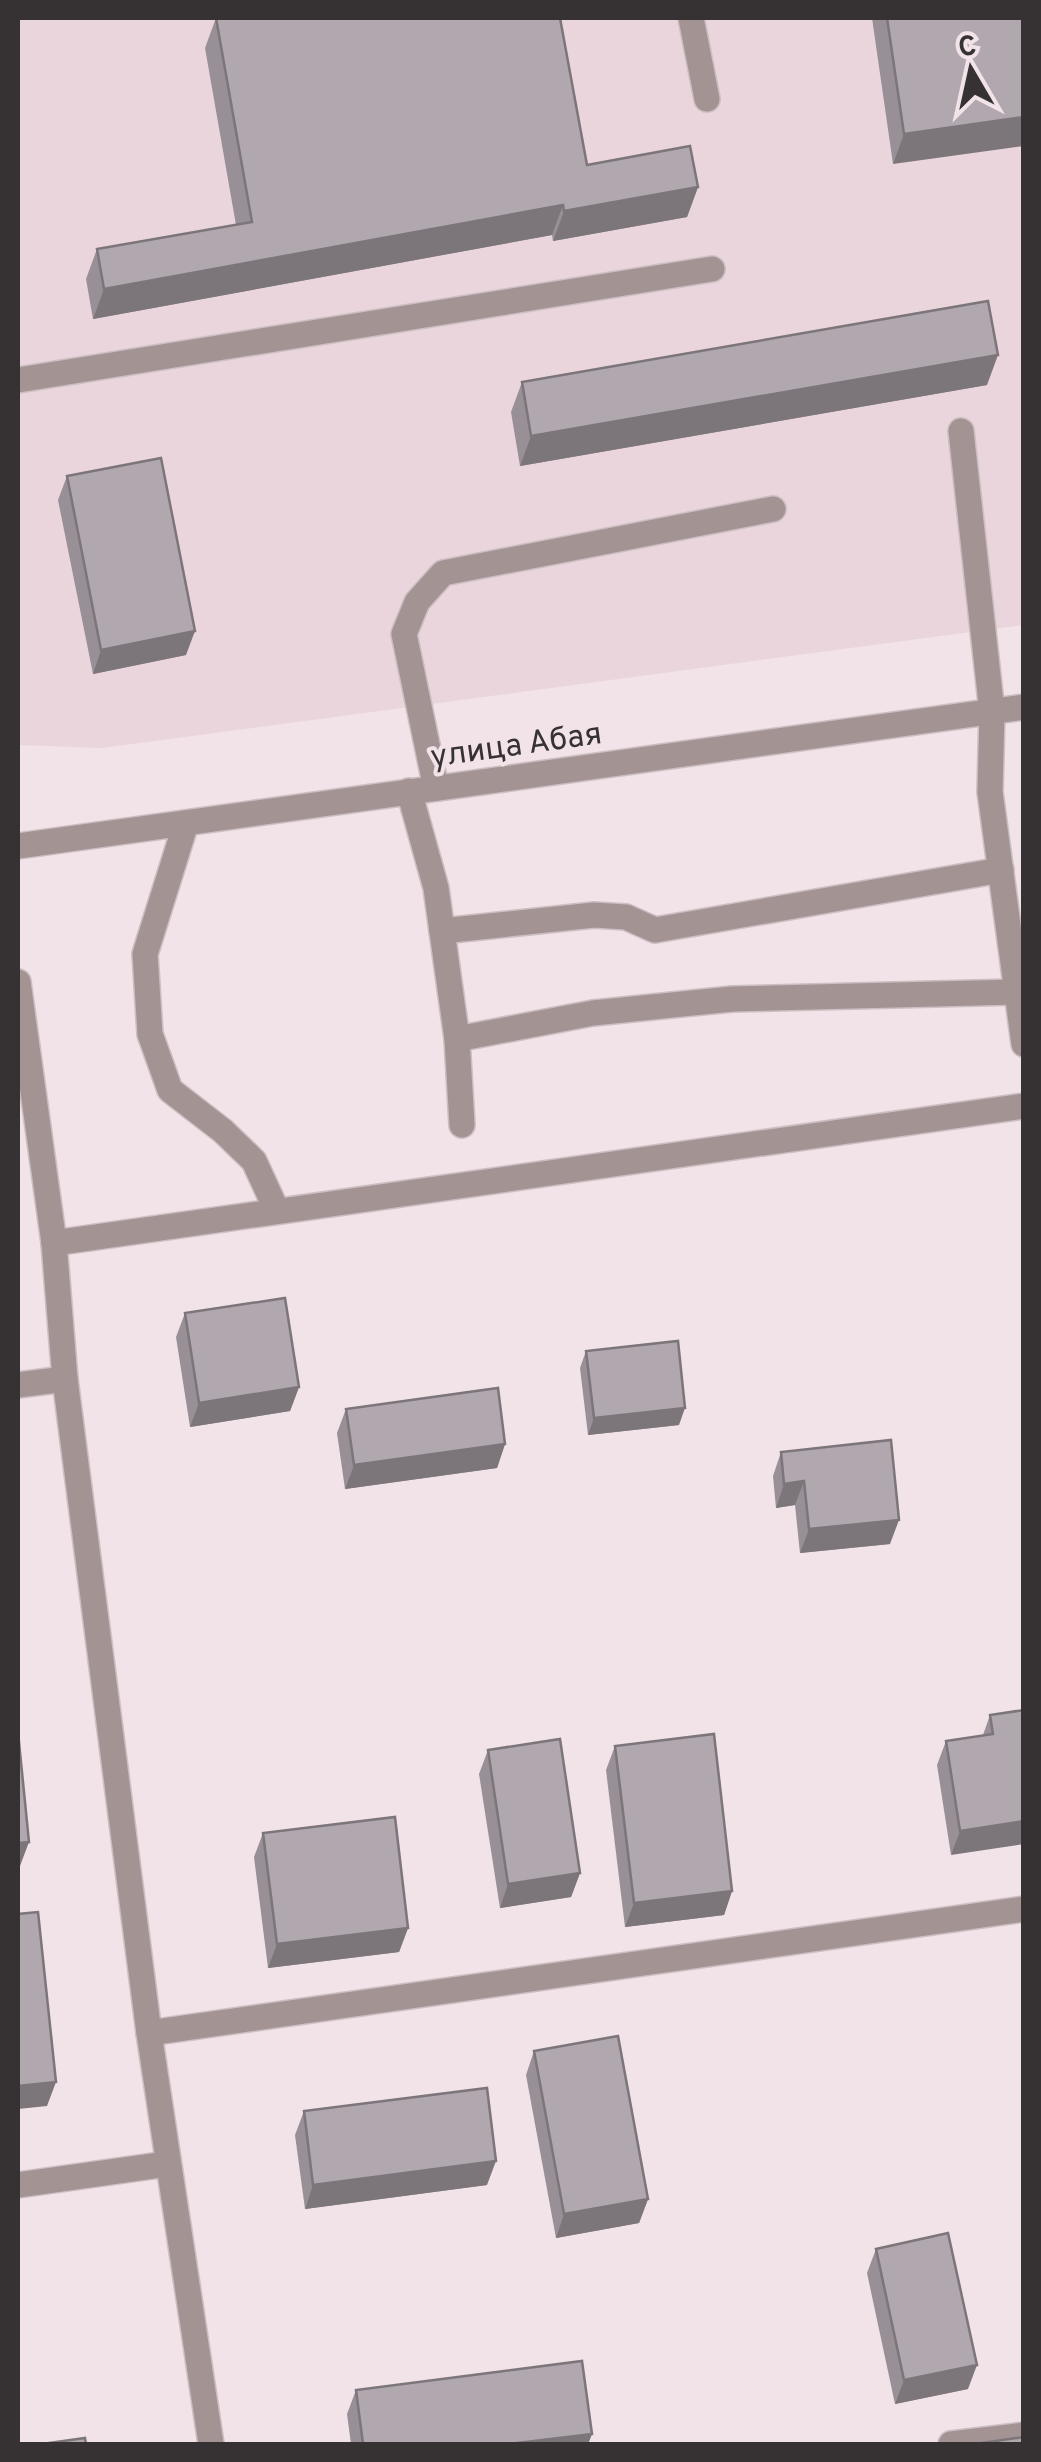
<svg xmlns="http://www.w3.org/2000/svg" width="1041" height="2462" viewBox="0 0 1041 2462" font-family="Overpass,sans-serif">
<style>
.built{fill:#ead5dc}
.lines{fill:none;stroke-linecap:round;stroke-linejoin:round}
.minor-casing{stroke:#ccbfc4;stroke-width:28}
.minor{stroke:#a39393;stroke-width:25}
.wall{fill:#989096}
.shaded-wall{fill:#7c757a}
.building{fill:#b1a7af;stroke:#7c757a;stroke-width:2.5}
.labels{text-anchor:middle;stroke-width:8;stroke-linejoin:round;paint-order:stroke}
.street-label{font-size:32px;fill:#363133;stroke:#f1e3e8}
</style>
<rect width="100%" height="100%" fill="#f1e3e8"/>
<!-- built -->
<path class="built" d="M18 18H1023V625L102 748 18 745Z"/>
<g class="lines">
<defs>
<g id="minor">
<path d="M691 18 707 99"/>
<path d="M18 380 712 269"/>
<path d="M961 431 992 712 990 792 1024 1044"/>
<path d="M436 788 404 634 417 602 443 573 773 509"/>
<path d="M409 791 436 888 457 1039 462 1125"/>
<path d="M186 823 145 954 150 1034 170 1090 223 1131 254 1161 277 1211"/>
<path d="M18 846 1024 707"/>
<path d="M442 931 594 915 626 917 655 930 1001 870"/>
<path d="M18 982 54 1243 65 1379 149 2033 211 2444"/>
<path d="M457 1039 593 1013 732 999 1016 992"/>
<path d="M54 1243 1024 1106"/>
<path d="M18 1385 65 1379"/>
<path d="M149 2033 1024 1909"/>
<path d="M18 2185 167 2164"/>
<path d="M951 2444 1024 2435"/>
</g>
</defs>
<!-- minor casing -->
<use href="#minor" class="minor-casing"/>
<!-- minor -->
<use href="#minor" class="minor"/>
</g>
<!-- wall -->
<g class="wall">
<path d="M216 18 587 165 698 187 687 217 553 241 552 235 93 319 86 279 97 249 236 225 205 48Z"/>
<path d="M872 18H1024L893 164Z"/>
<path d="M522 382 987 385 520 466 511 412Z"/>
<path d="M67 476 186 655 93 674 58 500Z"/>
<path d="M185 1313 299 1387 290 1411 190 1427 176 1337Z"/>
<path d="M586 1351 679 1425 588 1435 580 1368Z"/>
<path d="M346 1409 505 1444 497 1468 345 1489 337 1433Z"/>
<path d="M781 1452 890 1544 800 1553 795 1505 776 1508 773 1476Z"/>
<path d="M1024 1710 951 1855 937 1765 946 1741 983 1735 990 1715Z"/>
<path d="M615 1746 732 1891 724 1915 625 1927 606 1770Z"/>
<path d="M488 1750 580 1873 571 1897 500 1908 479 1774Z"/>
<path d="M263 1833 408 1928 399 1952 268 1968 254 1857Z"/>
<path d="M534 2051 648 2199 639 2223 556 2238 526 2075Z"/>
<path d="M304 2111 487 2185 305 2209 295 2135Z"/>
<path d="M876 2249 968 2389 895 2404 867 2273Z"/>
<path d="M356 2390 592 2434 588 2444H351L347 2414Z"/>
</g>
<!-- shaded-wall -->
<g class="shaded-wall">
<path d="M1024 117V146L893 164 904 134Z"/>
<path d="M698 187 687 217 553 241 564 211Z"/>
<path d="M563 205 552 235 93 319 104 289Z"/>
<path d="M998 355 987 385 520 466 531 436Z"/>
<path d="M195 631 186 655 93 674 101 650Z"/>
<path d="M299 1387 290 1411 190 1427 199 1403Z"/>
<path d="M685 1408 679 1425 588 1435 594 1418Z"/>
<path d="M505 1444 497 1468 345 1489 354 1465Z"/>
<path d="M804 1481 795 1505 776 1508 784 1484Z"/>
<path d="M899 1520 890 1544 800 1553 809 1529Z"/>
<path d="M1024 1821V1844L951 1855 960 1831Z"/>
<path d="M29 1842 20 1866H18V1843Z"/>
<path d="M580 1873 571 1897 500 1908 508 1884Z"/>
<path d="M732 1891 724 1915 625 1927 634 1903Z"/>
<path d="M408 1928 399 1952 268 1968 277 1944Z"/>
<path d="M56 2082 47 2106 18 2109V2086Z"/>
<path d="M496 2161 487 2185 305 2209 313 2185Z"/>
<path d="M648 2199 639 2223 556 2238 564 2214Z"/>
<path d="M977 2365 968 2389 895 2404 904 2380Z"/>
<path d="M592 2434 588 2444H509Z"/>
</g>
<!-- building -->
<g class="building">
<path d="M216 18H560L587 165 690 146 698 187 564 211 563 205 104 289 97 249 252 222Z"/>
<path d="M887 18H1024V117L904 134Z"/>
<path d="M988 301 998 355 531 436 522 382Z"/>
<path d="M161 458 195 631 101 650 67 476Z"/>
<path d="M285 1298 299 1387 199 1403 185 1313Z"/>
<path d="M678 1341 685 1408 594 1418 586 1351Z"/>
<path d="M498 1388 505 1444 354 1465 346 1409Z"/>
<path d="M891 1440 899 1520 809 1529 804 1481 784 1484 781 1452Z"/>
<path d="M1024 1710V1821L960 1831 946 1741 993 1734 990 1715Z"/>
<path d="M18 1732 29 1842 18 1843Z"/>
<path d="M714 1734 732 1891 634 1903 615 1746Z"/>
<path d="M560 1739 580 1873 508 1884 488 1750Z"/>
<path d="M395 1817 408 1928 277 1944 263 1833Z"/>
<path d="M38 1912 56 2082 18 2086V1914Z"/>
<path d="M618 2036 648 2199 564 2214 534 2051Z"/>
<path d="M487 2088 496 2161 313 2185 304 2111Z"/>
<path d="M948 2233 977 2365 904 2380 876 2249Z"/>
<path d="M582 2361 592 2434 509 2444H363L356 2390Z"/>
<path d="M1024 2437V2444H975Z"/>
<path d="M85 2438 86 2444H42Z"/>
</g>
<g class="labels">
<!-- street labels -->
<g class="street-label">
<text transform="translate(516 744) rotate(-8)" y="11">улица Абая</text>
</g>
</g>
<!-- border -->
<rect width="1041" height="2462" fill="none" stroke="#363133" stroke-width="40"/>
<!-- north arrow -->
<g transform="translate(971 70) rotate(351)" stroke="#f1e3e8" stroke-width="8" paint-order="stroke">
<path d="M0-8L18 38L0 25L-18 38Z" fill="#363133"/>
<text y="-15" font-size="28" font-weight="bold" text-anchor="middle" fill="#363133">С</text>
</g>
</svg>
